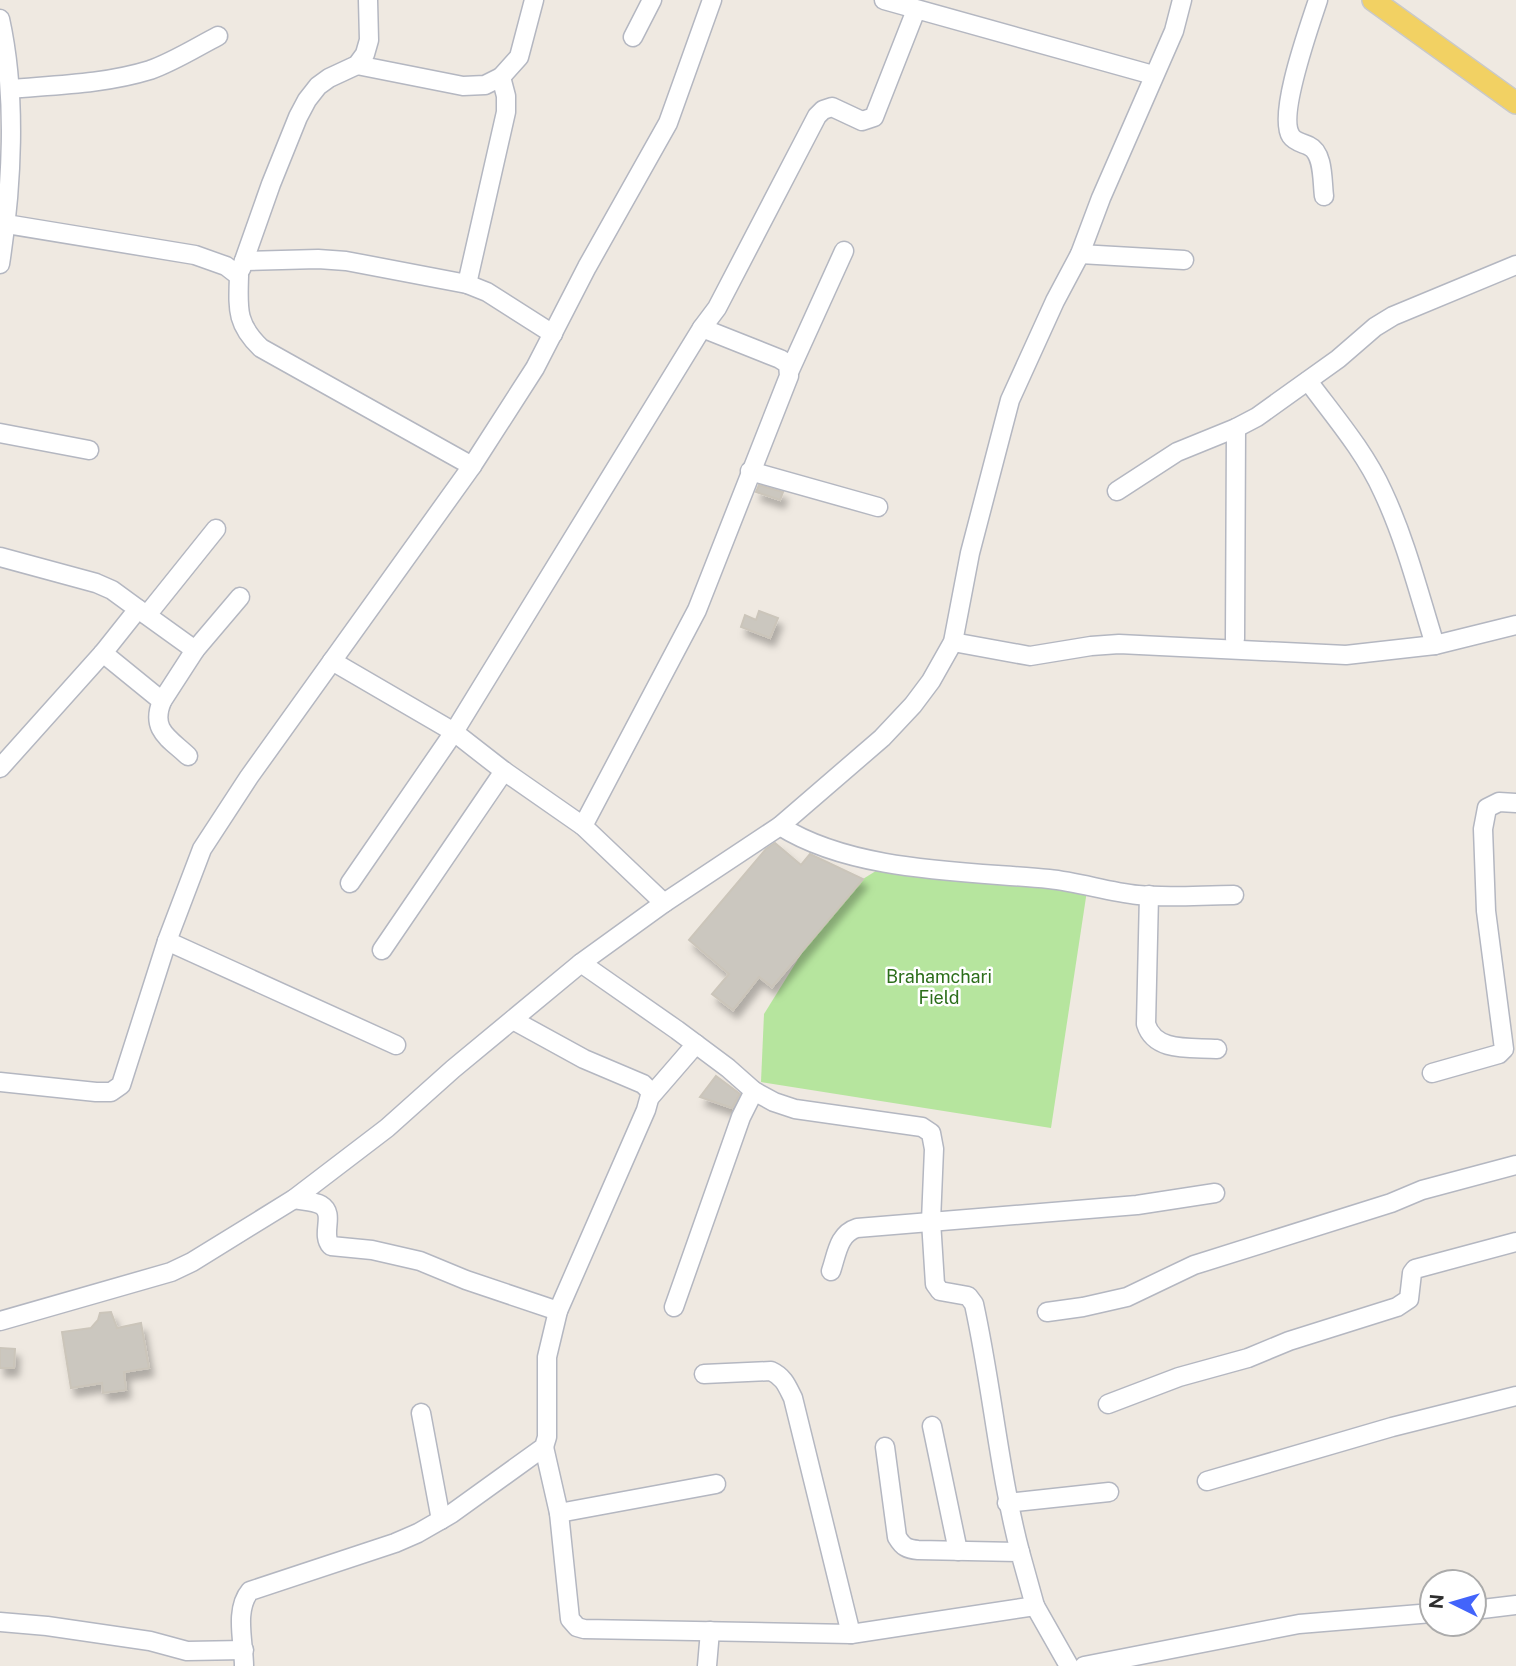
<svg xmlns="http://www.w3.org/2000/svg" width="1516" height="1666" viewBox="0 0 1516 1666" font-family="'Public Sans',sans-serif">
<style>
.green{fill:#b6e59e}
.building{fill:#cbc7bf;stroke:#cbc5ba;stroke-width:2;filter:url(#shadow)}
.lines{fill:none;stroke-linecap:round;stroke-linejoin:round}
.minor-casing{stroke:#b4b7c1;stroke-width:21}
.major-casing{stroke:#c9c9c9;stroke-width:24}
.minor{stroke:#fff;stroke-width:18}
.major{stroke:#f2d163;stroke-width:21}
.labels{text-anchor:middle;stroke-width:5;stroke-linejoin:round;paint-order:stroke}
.park-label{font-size:18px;fill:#2c6e1b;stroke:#fff}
</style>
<defs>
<filter id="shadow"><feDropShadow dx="4.5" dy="8" stdDeviation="3.5" flood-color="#0004"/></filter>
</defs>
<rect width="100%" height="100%" fill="#efe9e1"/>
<!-- green -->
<path class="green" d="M887 864 1088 884 1051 1128 761 1082 764 1014 805 948 863 879Z"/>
<!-- building -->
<g class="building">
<path d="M759 485 783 492 780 500 756 492Z"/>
<path d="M759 611 778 618 770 638 741 627 745 615 756 620Z"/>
<path d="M775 843 801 865 810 854 863 879 772 987 759 977 733 1010 712 994 729 974 689 940 766 849Z"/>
<path d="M716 1076 740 1094 732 1108 700 1097Z"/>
<path d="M111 1312 117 1328 141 1323 149 1368 124 1372 126 1390 103 1393 102 1383 71 1388 62 1332 91 1328 98 1320 100 1313Z"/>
<path d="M0 1348 15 1349 14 1368H0Z"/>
</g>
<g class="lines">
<defs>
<g id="minor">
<path d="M884 0 1153 75"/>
<path d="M1318 0C1310 25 1277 115 1291 136 1295 142 1303 143 1309 146 1324 153 1322 181 1324 196"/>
<path d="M0 19C17 96 12 187 0 264"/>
<path d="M633 37 652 0"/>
<path d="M357 65 463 86 485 85 501 77 519 57 534 0"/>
<path d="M10 89C56 85 105 84 150 70 173 62 195 48 218 36"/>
<path d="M0 223 195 255 226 266 239 276C238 309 236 324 261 348L472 466"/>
<path d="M1080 254 1184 260"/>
<path d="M244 261 318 259 346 261 467 284 487 292 553 334"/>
<path d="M241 269 271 184 298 117 307 100 318 86 329 78 357 65 365 54 369 40 368 0"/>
<path d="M467 284 506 112V96L501 77"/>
<path d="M702 328 717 308 817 116 823 110 832 107 862 121 874 117 916 10"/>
<path d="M790 370 844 251"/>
<path d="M1308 381C1334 416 1365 452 1383 492 1406 541 1419 594 1435 645"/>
<path d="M0 433 89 450"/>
<path d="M750 471 878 507"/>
<path d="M1117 491 1177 452 1236 428 1257 417 1338 359 1375 327 1393 316 1516 265"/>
<path d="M0 557 96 583 112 590 138 609 103 653 0 768"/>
<path d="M138 609 195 650 240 597"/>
<path d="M147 615 216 529"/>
<path d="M1235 639 1236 428"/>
<path d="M953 642 1030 656 1091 646 1119 644 1346 655 1435 645 1516 625"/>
<path d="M103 653 162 701C150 730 169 738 188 756"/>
<path d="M332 661 454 732 504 771 583 826 664 903"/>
<path d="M162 701 195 650"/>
<path d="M780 826C853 872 964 871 1049 879 1079 882 1108 892 1138 895 1169 898 1202 895 1234 895"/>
<path d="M350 883 454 732 702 328 780 359 788 364 789 376 697 610 583 826"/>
<path d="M1149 895 1146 1024C1155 1053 1191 1047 1217 1049"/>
<path d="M167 941 396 1045"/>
<path d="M382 950 504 771"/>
<path d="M581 963 677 1030 728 1068 754 1091 774 1102 795 1109 922 1127 931 1133 934 1149 931 1221 935 1284 940 1291 968 1296 974 1304C992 1386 999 1472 1020 1552"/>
<path d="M1432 1073 1499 1054 1504 1049 1486 911 1483 829 1487 808 1499 802 1516 803"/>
<path d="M0 1082 96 1092H111L121 1085 167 941 202 849 249 777 472 466 535 368 587 267 668 123 712 0"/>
<path d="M651 1096 696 1044"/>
<path d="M294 1199C302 1201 314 1201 321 1205 336 1214 320 1234 331 1246L372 1250 420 1261 466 1280 558 1311"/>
<path d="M831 1271C837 1254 838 1234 857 1228L1137 1205 1215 1193"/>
<path d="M674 1307 741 1117 754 1091"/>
<path d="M1047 1312 1083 1307 1127 1297 1194 1265 1391 1203 1422 1190 1516 1165"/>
<path d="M0 1321 171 1272 192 1262 294 1199 387 1128 453 1069 581 963 664 903 780 826 882 738 913 705 931 681 953 642 970 553 1010 400 1055 301 1080 254 1101 198 1174 31 1182 0"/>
<path d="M704 1374 771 1371C784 1377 787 1386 793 1398L851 1634"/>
<path d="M1108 1404 1179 1377 1248 1358 1289 1341 1397 1307 1409 1299 1412 1273 1415 1269 1516 1242"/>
<path d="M421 1413 441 1520"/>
<path d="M932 1426 958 1551"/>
<path d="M544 1447 559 1513 570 1619 577 1627 584 1629 851 1634 1035 1606 1020 1552 918 1550C907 1549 903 1547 897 1537L885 1447"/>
<path d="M1207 1481 1392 1427 1516 1396"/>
<path d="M1007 1503 1109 1492"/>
<path d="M559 1513 716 1484"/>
<path d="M1035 1606 1069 1666"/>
<path d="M1474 1610 1516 1605"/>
<path d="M0 1622 47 1626 150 1641 187 1651 244 1650"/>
<path d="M244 1666C244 1643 234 1610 250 1591L395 1543 418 1533 451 1514 544 1447 547 1437V1357L558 1311 646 1110 651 1092 643 1084 584 1059 513 1020"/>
<path d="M707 1666 710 1631"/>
<path d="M1084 1666 1299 1624 1432 1613"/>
</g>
<path id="major" d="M1373 0 1516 103"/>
</defs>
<!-- minor casing -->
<use href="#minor" class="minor-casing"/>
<!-- major casing -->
<use href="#major" class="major-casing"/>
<!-- minor -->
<use href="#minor" class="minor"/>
<!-- major -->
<use href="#major" class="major"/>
</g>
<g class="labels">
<!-- park labels -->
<g class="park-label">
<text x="939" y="983">Brahamchari<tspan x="939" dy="21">Field</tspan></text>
</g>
</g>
<!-- north arrow -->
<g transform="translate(1453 1603) rotate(275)"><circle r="33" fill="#ffffff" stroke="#ababab" stroke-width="2"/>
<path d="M0-5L12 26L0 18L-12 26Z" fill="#4264fb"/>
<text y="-10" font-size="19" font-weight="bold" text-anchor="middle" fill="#2e2e2e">N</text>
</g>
</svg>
